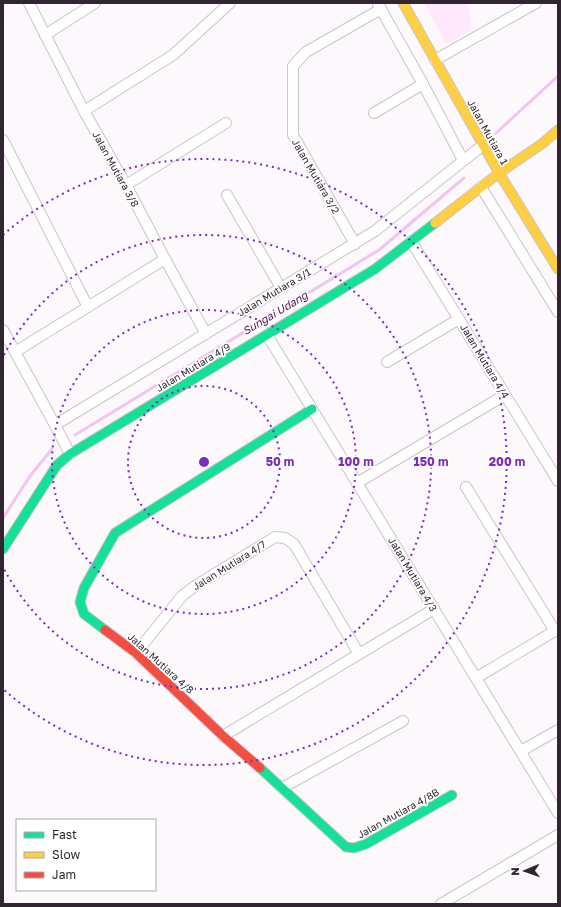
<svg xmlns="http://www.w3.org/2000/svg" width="561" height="907" viewBox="0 0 561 907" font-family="'Golos Text',sans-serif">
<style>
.green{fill:#fde8fc}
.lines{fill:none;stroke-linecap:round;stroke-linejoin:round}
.stream{stroke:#f2c4f0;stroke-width:3}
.street-casing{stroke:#cbc4cb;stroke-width:12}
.fast-casing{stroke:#cbc4cb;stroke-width:11}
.slow-casing{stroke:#cbc4cb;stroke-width:11}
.jam-casing{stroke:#cbc4cb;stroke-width:11}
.street{stroke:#fffeff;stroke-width:10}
.fast{stroke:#16e098;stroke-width:9}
.slow{stroke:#ffcf43;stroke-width:9}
.jam{stroke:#f24e42;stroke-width:9}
.ring{fill:none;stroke:#7b2cbf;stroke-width:2;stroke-dasharray:2 4}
.labels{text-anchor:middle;stroke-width:3.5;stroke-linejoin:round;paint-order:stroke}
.street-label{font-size:10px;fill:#302530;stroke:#fff}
.water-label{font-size:11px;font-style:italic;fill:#570957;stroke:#fff}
.centre{fill:#7b2cbf;stroke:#fff;stroke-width:2}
.ring-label{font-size:12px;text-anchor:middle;font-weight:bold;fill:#7b2cbf;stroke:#fff;stroke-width:3.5;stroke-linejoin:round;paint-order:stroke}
</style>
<rect width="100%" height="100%" fill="#fcf8fc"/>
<!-- green -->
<path class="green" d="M424 3H468L472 30 446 44Z"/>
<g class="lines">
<!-- stream -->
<g class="stream">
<path d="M496 133 558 76"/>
<path d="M75 435 379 250 464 178"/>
<path d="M3 518 30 476 52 449"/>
</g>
<defs>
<g id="street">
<path d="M29 3 84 111 126 185 165 259 206 334"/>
<path d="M378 4 423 84 463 160"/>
<path d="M45 35 95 3"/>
<path d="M435 60 536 3"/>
<path d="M84 111 173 55 230 3"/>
<path d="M374 113 423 84"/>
<path d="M3 140 88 307"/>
<path d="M126 185 226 123"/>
<path d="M481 187 558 312"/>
<path d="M227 195 281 288"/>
<path d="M411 241 558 481"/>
<path d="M355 244 293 135V66L306 52 381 9"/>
<path d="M3 330 55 425 70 454"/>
<path d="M267 335 558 813"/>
<path d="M15 352 165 259"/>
<path d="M387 362 459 319"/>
<path d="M55 425 375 231 483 145"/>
<path d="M357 483 505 395"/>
<path d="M466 487 555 631"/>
<path d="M136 653 182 596 195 586 275 537 285 538 294 544 359 654"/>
<path d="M476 678 558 629"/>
<path d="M223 736 434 609"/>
<path d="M521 751 558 730"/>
<path d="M282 788 403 721"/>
<path d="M441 904 558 835"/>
</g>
<g id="fast">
<path d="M3 549 57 465 70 454 375 269 435 223"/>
<path d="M105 630 84 614 80 602 84 588 115 533 312 409"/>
<path d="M260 768 346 847 354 848 366 844 452 795"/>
</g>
<g id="slow">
<path d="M403 3 499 173 558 269"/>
<path d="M435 223 499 173 543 143 558 130"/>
</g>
<path id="jam" d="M105 630 136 653 223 736 260 768"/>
</defs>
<!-- street casing -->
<use href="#street" class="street-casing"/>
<!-- fast casing -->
<use href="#fast" class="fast-casing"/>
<!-- slow casing -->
<use href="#slow" class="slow-casing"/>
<!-- jam casing -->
<use href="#jam" class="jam-casing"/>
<!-- street -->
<use href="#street" class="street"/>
<!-- fast -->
<use href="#fast" class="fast"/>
<!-- slow -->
<use href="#slow" class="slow"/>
<!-- jam -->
<use href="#jam" class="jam"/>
</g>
<!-- distance rings -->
<g class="ring">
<circle cx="204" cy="462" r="76"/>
<circle cx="204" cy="462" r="152"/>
<path d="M4 355A227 227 0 1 1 4 569"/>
<path d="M3 235A303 303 0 1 1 3 689"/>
</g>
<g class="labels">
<!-- street labels -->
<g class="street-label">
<text transform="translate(488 132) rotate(61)" y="4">Jalan Mutiara 1</text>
<text transform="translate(116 169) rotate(61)" y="4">Jalan Mutiara 3/8</text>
<text transform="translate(316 176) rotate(60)" y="4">Jalan Mutiara 3/2</text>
<text transform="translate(274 292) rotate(-31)" y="4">Jalan Mutiara 3/1</text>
<text transform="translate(485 361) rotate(59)" y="4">Jalan Mutiara 4/4</text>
<text transform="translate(193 367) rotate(-31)" y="4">Jalan Mutiara 4/9</text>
<text transform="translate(229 565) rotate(-32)" y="4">Jalan Mutiara 4/7</text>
<text transform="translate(413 574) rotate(59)" y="4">Jalan Mutiara 4/3</text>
<text transform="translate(161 663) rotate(42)" y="4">Jalan Mutiara 4/8</text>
<text transform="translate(398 813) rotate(-29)" y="4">Jalan Mutiara 4/8B</text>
</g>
<!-- water labels -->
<g class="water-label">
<text transform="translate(275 313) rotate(-31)" y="4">Sungai Udang</text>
</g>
</g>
<circle cx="204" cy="462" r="6" class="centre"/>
<g class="ring-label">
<text x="280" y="466">50 m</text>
<text x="356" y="466">100 m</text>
<text x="431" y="466">150 m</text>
<text x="507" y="466">200 m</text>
</g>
<!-- border -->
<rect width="561" height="907" fill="none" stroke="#302530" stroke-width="8"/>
<!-- legend -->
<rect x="16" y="819" width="140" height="72" fill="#ffffff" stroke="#aca8ac"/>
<rect x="24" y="832" width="20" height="6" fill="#16e098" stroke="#aca8ac"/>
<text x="52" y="839" font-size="12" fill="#302530">Fast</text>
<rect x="24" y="852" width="20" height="6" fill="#ffcf43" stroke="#aca8ac"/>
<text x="52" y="859" font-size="12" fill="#302530">Slow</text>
<rect x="24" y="872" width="20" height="6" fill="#f24e42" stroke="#aca8ac"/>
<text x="52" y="879" font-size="12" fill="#302530">Jam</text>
<!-- north arrow -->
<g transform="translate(525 871) rotate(268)" stroke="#ffffff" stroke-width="3" paint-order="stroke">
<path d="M0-3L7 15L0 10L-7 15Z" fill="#302530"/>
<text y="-6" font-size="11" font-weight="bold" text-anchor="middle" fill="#302530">N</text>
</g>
</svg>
